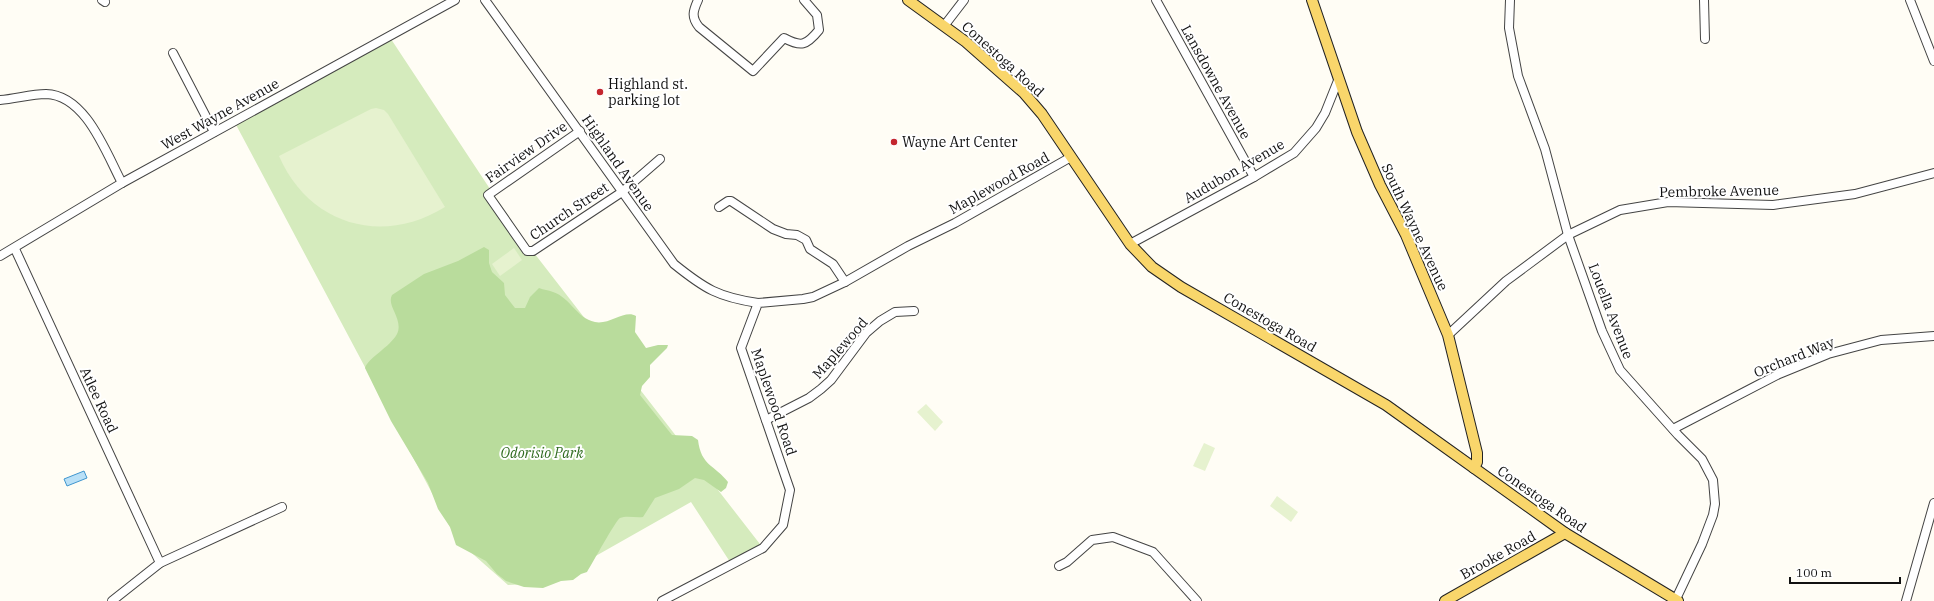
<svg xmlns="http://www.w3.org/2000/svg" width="1934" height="601" viewBox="0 0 1934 601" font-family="'IBM Plex Serif',serif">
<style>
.green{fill:#d5ebbd}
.forest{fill:#b9dc9c}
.pitch{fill:#e6f2cf}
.water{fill:#b9e0f7;stroke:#3f96cf}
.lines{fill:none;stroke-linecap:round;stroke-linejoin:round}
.minor-casing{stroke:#444;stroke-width:10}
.major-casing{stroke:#222;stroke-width:12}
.minor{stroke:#fff;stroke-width:8}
.major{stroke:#f9d66b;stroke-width:10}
.poi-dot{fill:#c4262e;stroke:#fff;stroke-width:1.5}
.labels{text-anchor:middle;stroke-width:4;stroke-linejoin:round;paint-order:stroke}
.street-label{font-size:14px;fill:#111;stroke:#fff}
.poi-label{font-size:14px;fill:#111;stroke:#fff;text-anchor:start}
.park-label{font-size:14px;font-style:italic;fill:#2f6b1f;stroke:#fff}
</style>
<rect width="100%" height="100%" fill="#fffdf5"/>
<!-- green -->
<path class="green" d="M389 36 492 192 531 249 763 548 732 565 691 502 548 583 508 585 457 540 234 121Z"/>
<!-- forest -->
<path class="forest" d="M484 247 489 250V263L492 272 504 283 505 295 515 308H525L530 297 539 288C544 290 548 290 553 292 571 298 576 318 595 322 610 325 625 309 636 316L635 332 646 348 658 345H668L667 348 650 365V377L642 386 640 395 672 435 692 436 698 440C701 466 715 465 728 482L726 488 721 492 704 480 695 478 679 489 655 498 643 517C635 518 627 515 620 518 616 520 592 564 587 572L581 574 573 580 561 581 543 588 524 587 506 581 497 574 486 561 456 545 450 527 438 509 428 483 391 421 365 368C368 358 390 347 397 334 404 319 386 306 392 295L424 274 458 261Z"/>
<!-- pitch -->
<g class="pitch">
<path d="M376 108 384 110 388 114 445 207C382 246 309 225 279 156L371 109Z"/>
<path d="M514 248 522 260 500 276 492 264Z"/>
<path d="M926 404 943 422 935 431 917 412Z"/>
<path d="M1204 443 1215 448 1205 471 1193 466Z"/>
<path d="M1277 496 1298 512 1291 522 1270 506Z"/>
</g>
<!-- water -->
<path class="water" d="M84 471 87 478 67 486 64 479Z"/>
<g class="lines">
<defs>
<g id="minor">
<path d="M102 0 105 2"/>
<path d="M485 0 674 264C705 289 718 297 758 303"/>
<path d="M698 0C693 11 691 17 699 27L753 71 784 38C801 47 806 46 819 30L817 15 804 0"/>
<path d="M1156 0 1254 177"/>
<path d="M1510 0 1509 28 1518 76 1545 149 1568 235 1602 331 1620 370 1678 435 1702 459 1713 480 1715 504 1713 515 1702 544 1676 599"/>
<path d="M1704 0 1705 39"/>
<path d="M1910 0 1934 61"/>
<path d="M944 26 964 0"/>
<path d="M173 53 214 132"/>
<path d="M0 100C15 99 31 94 46 94 86 95 106 153 122 183"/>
<path d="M580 131 488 195 527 251H533L622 192 660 159"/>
<path d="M719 207 728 201H731L773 229 786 234 797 235 806 240 810 249 833 264 845 282"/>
<path d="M1130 244 1254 177 1294 153 1316 128 1325 113 1339 78"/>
<path d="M15 249 160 563"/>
<path d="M0 256 122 183 455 0"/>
<path d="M1448 335 1506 281 1568 235 1620 210 1668 202 1773 205 1855 194 1934 173"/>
<path d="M766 420 809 398 821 389 831 380 866 333 880 321 895 312 914 311"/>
<path d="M1673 429 1779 374 1828 354 1881 340 1934 336"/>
<path d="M1059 566 1067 562 1092 540 1113 537 1153 552 1197 601"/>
<path d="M112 601 160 563 282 507"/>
<path d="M662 601 763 548 783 525 790 490 741 348 758 303 803 299 813 297 845 282 908 246 955 223 1071 157"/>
<path d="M1906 601 1934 503"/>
</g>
<g id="major">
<path d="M908 0 966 42 1024 93 1042 114 1130 244 1152 267 1181 287 1386 405 1565 533 1678 601"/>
<path d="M1312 0 1357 132 1380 185 1406 235 1448 335 1477 453V462L1474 468"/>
<path d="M1445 601 1565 533"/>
</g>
</defs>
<!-- minor casing -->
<use href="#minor" class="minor-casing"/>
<!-- major casing -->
<use href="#major" class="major-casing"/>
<!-- minor -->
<use href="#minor" class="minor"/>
<!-- major -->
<use href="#major" class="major"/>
</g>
<!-- markers -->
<g class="poi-dot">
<circle cx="600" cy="92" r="4"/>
<circle cx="894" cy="142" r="4"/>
</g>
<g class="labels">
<!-- street labels -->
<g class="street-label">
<text transform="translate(1003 59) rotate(42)" y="5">Conestoga Road</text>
<text transform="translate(1216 82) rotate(61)" y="5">Lansdowne Avenue</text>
<text transform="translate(220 114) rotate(-29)" y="5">West Wayne Avenue</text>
<text transform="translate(526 152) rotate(-35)" y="5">Fairview Drive</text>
<text transform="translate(618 163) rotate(55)" y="5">Highland Avenue</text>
<text transform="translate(1234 171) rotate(-30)" y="5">Audubon Avenue</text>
<text transform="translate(999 183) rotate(-29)" y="5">Maplewood Road</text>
<text transform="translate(1719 191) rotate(-1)" y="5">Pembroke Avenue</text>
<text transform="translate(569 211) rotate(-34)" y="5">Church Street</text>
<text transform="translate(1415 227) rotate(65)" y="5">South Wayne Avenue</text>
<text transform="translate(1611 311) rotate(69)" y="5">Louella Avenue</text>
<text transform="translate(1270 322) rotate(30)" y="5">Conestoga Road</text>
<text transform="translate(840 348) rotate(-49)" y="5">Maplewood</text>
<text transform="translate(1794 357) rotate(-22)" y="5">Orchard Way</text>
<text transform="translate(99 400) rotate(65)" y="5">Atlee Road</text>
<text transform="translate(774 402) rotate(71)" y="5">Maplewood Road</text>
<text transform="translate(1542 499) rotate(35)" y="5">Conestoga Road</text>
<text transform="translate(1498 555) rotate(-29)" y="5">Brooke Road</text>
</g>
<!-- poi labels -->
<g class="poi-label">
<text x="608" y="89">Highland st.<tspan x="608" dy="16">parking lot</tspan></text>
<text x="902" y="147">Wayne Art Center</text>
</g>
<!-- park labels -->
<g class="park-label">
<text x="542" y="458">Odorisio Park</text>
</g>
</g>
<!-- scale -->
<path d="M1790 577v6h110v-6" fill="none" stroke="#111111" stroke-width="2"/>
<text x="1796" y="577" font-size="12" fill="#111111" stroke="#ffffff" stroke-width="3" paint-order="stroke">100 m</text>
</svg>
